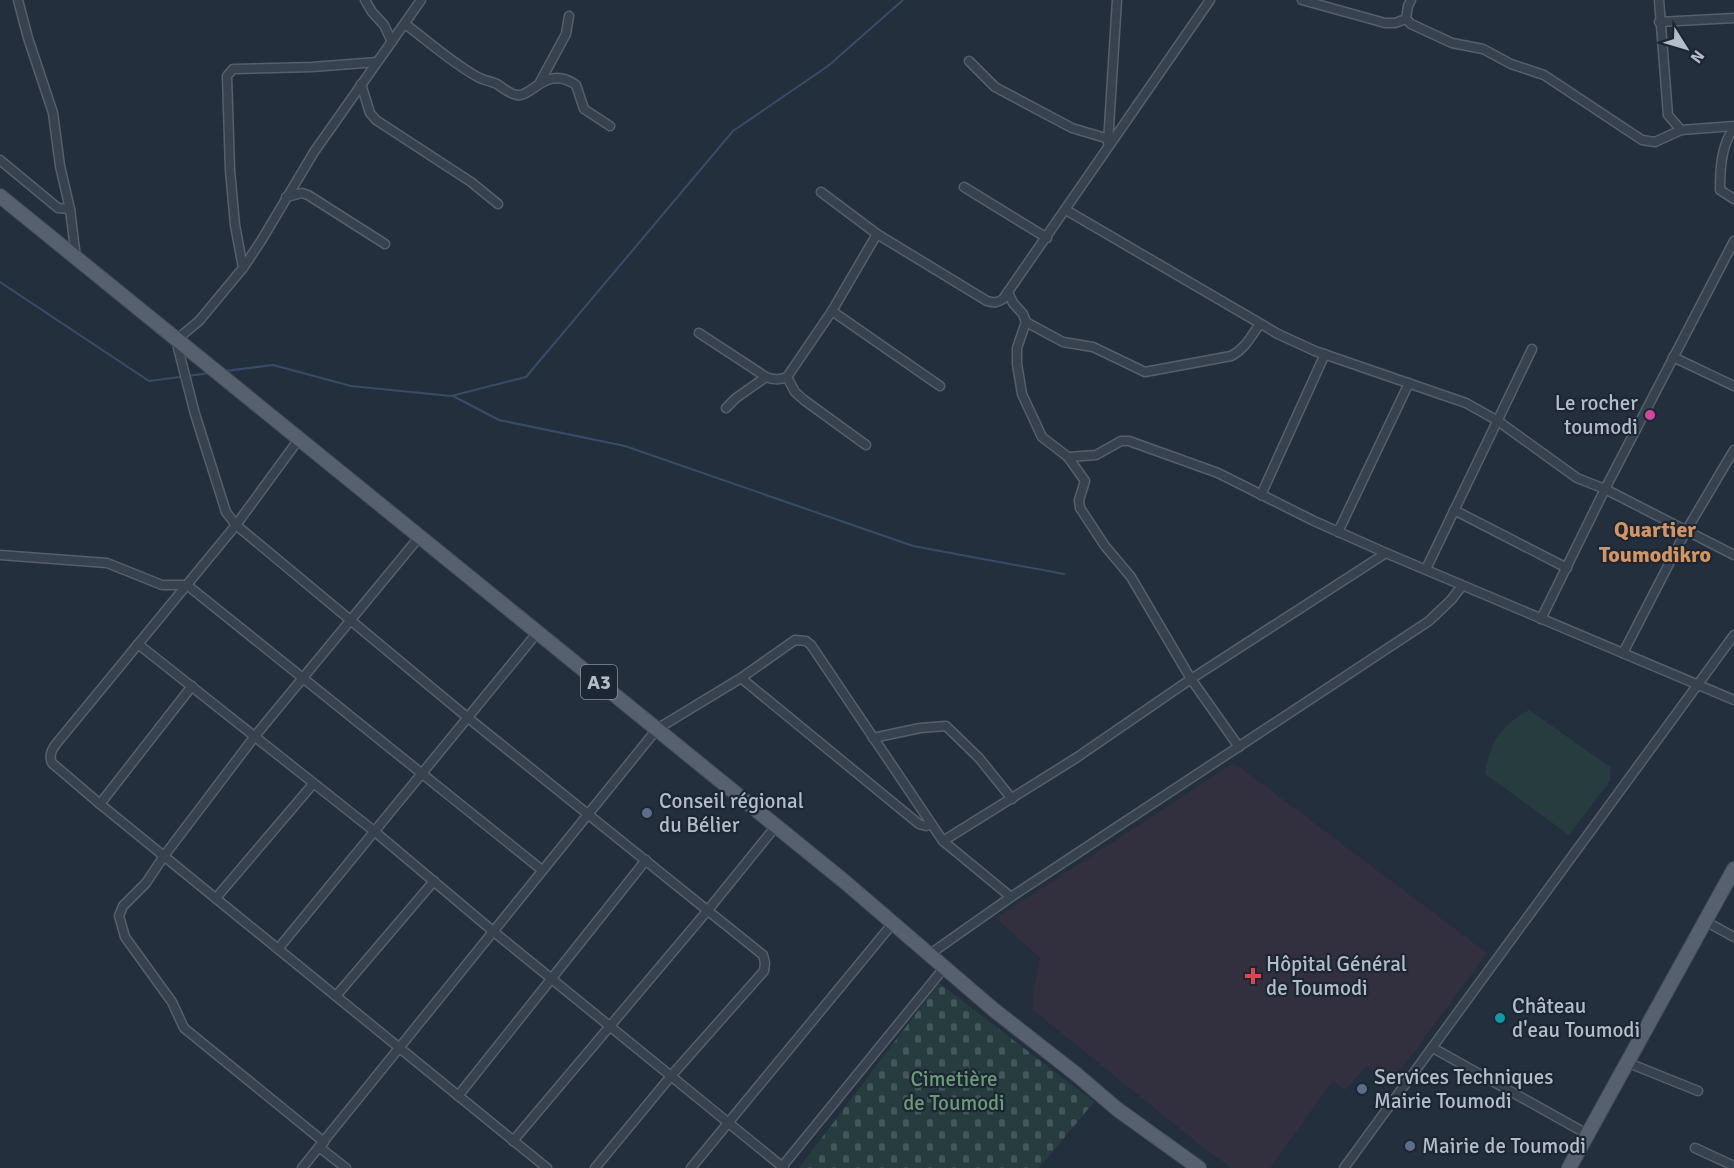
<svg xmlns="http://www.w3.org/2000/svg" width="1734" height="1168" viewBox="0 0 1734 1168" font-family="Signika,sans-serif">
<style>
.medical{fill:#32303f}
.grass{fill:#263c3f}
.cemetery{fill:url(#cemetery-stones)}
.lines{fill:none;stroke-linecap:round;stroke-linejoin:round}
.stream{stroke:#394c67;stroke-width:2}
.minor-casing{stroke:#565f6c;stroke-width:11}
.primary-casing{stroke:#414a57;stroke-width:16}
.minor{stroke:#38414e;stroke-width:8}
.primary{stroke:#56606e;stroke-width:14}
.hotel-dot{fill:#d1479c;stroke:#1d2633;stroke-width:2}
.service-dot{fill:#5c6f8a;stroke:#1d2633;stroke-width:2}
.health-dot{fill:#e0444e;stroke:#1d2633;stroke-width:2}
.culture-dot{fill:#0f9aa8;stroke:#1d2633;stroke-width:2}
.labels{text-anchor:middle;stroke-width:4.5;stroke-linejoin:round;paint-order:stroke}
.shield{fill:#1d2633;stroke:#878f9c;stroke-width:1.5}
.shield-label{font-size:20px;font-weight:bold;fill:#b4bcc9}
.poi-label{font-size:21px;fill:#b4bcc9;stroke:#1d2633;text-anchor:start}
.park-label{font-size:21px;fill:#6b9a76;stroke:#1d2633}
.neighbourhood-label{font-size:22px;font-weight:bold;fill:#d59563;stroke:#1d2633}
</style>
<defs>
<pattern id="cemetery-stones" width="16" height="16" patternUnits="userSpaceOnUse" patternTransform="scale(1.5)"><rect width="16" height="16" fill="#263c3f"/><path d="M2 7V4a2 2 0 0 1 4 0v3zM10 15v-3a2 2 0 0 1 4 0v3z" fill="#435659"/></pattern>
</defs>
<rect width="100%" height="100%" fill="#242f3e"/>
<!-- medical -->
<path class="medical" d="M1234 763 1487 953 1390 1084 1366 1066 1345 1090 1333 1080 1270 1168H1232L1209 1152 1033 1010V993L1040 958 996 918Z"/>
<!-- grass -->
<path class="grass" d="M1529 710 1610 767V781L1569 835 1485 774C1490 741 1500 727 1529 710Z"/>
<!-- cemetery -->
<path class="cemetery" d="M939 983 1094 1102 1039 1168H799Z"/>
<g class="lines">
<!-- stream -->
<g class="stream">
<path d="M0 282 149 381 211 373"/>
<path d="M225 371 273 365 351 386 451 396 526 377 733 131 828 66 903 0"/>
<path d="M453 396 499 420 625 446 913 546 1064 574"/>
</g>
<defs>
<g id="minor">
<path d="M18 0 28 38 53 113 60 166 70 209 76 258"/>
<path d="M365 0 372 12 384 25 392 42"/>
<path d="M421 0 314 152 261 241 243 268 199 321 176 340 195 414 226 512 236 525 467 717 763 955 765 963 764 971 671 1076 595 1168"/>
<path d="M1302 0 1385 23H1395L1406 19"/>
<path d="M1411 0 1408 6 1406 19 1411 24 1452 43 1483 49 1511 64 1544 75 1642 140 1655 142 1681 130 1734 126"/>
<path d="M1659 0 1668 115 1681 130"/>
<path d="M1659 22 1734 18"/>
<path d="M405 24C428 41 451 62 476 76 482 80 490 81 497 84 503 88 510 94 517 95 531 98 547 64 576 85L584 109 610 126"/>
<path d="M969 61 995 87 1072 128 1109 139"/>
<path d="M540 82 566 34 569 16"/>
<path d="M361 84 370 113 376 120 471 182 498 204"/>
<path d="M1734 128C1721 145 1720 170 1720 190L1734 199"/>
<path d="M1108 143 1117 0"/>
<path d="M0 160 58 208 70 209"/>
<path d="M964 187 1047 238"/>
<path d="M821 192 877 234 987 301C994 303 997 303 1003 299L1210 0"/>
<path d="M286 197 302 193 308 195 385 244"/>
<path d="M1066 210 1278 334 1315 351 1466 403 1498 421 1577 478 1605 489 1734 555"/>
<path d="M243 268 235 225 230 170 227 76 233 69 312 67 377 62"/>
<path d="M1008 292 1013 303 1023 314 1026 322 1017 348V364L1022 394 1042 437 1068 457 1085 481 1079 500 1080 508 1105 546 1131 577 1191 679 1239 747"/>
<path d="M832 311 940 386"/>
<path d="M1026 322 1063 342 1093 347 1145 372 1231 356C1245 349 1251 336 1260 324"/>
<path d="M699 333 766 377C773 380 780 380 787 377L832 311 877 234"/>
<path d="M1673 357 1734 386"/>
<path d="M787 377 795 392 804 400 866 445"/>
<path d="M726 408 736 398 766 377"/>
<path d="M299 439 236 525 56 744C51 751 49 756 52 763L100 804 547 1168"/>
<path d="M1068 457 1096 455 1121 441H1129L1218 473 1314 521 1386 553 1734 700"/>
<path d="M1261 495 1325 354"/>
<path d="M1454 510 1567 568"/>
<path d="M1338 532 1409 383"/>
<path d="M0 555 107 563 162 585H187L542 870"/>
<path d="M1426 569 1532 349"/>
<path d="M1541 619 1605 489 1734 241"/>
<path d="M138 644 374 831 494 932 784 1168"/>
<path d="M1623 653 1686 531 1734 450"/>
<path d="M741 678 919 824 926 826 931 824"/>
<path d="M873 738 920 728 946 726 979 758 1012 799"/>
<path d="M100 804 192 686"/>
<path d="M943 841 1076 758 1191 679 1386 553"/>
<path d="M216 898 313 784"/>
<path d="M1705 921 1734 937"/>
<path d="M278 949 537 633"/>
<path d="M930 954 1011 897 1429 621 1451 600 1462 586"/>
<path d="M336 996 434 881"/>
<path d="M1433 1048 1587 1134"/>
<path d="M1626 1062 1698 1091"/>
<path d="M458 1096 646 860"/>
<path d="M513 1141 708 910 776 826"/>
<path d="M324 1142 184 1028 172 1002 125 937 119 916 123 906 146 883 164 856 255 736 420 536"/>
<path d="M319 1147 346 1168"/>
<path d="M1695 1148 1734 1166"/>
<path d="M302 1168 657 729 741 678 795 640 806 641 811 645 943 841 1011 897"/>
<path d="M691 1168 893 923"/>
<path d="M781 1168 944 968"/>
<path d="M1344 1168 1734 635"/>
</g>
<g id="primary">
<path d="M0 196 845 882 994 1010 1076 1074 1117 1109 1199 1168"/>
<path d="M1569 1168 1734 869"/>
</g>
</defs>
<!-- minor casing -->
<use href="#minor" class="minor-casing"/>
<!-- primary casing -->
<use href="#primary" class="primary-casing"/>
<!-- minor -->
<use href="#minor" class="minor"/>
<!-- primary -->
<use href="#primary" class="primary"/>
</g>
<!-- markers -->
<circle class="hotel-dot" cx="1650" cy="415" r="6"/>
<g class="service-dot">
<circle cx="647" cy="813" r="6"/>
<circle cx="1362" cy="1089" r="6"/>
<circle cx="1410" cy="1146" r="6"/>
</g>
<path class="health-dot" d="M1250 967h6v6h6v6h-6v6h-6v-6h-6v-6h6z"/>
<circle class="culture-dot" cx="1500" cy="1018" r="6"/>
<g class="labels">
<!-- shield labels -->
<rect class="shield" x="581" y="665" width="36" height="34" rx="4.5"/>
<g class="shield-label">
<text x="599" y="689">A3</text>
</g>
<!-- poi labels -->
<g class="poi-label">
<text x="1638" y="410" text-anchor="end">Le rocher<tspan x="1638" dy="24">toumodi</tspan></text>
<text x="659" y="808">Conseil régional<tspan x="659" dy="24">du Bélier</tspan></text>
<text x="1266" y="971">Hôpital Général<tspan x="1266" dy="24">de Toumodi</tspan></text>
<text x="1512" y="1013">Château<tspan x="1512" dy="24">d'eau Toumodi</tspan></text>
<text x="1374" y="1084">Services Techniques<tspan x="1374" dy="24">Mairie Toumodi</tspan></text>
<text x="1422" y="1153">Mairie de Toumodi</text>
</g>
<!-- park labels -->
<g class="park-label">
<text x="954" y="1086">Cimetière<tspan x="954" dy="24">de Toumodi</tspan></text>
</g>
<!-- neighbourhood labels -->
<g class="neighbourhood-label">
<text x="1655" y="537">Quartier<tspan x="1655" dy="25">Toumodikro</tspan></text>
</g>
</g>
<!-- north arrow -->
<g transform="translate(1686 48) rotate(127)" stroke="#1d2633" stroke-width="4.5" paint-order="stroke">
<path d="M0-4.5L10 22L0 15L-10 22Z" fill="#b4bcc9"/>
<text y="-9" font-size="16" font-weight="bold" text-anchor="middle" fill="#b4bcc9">N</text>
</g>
</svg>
